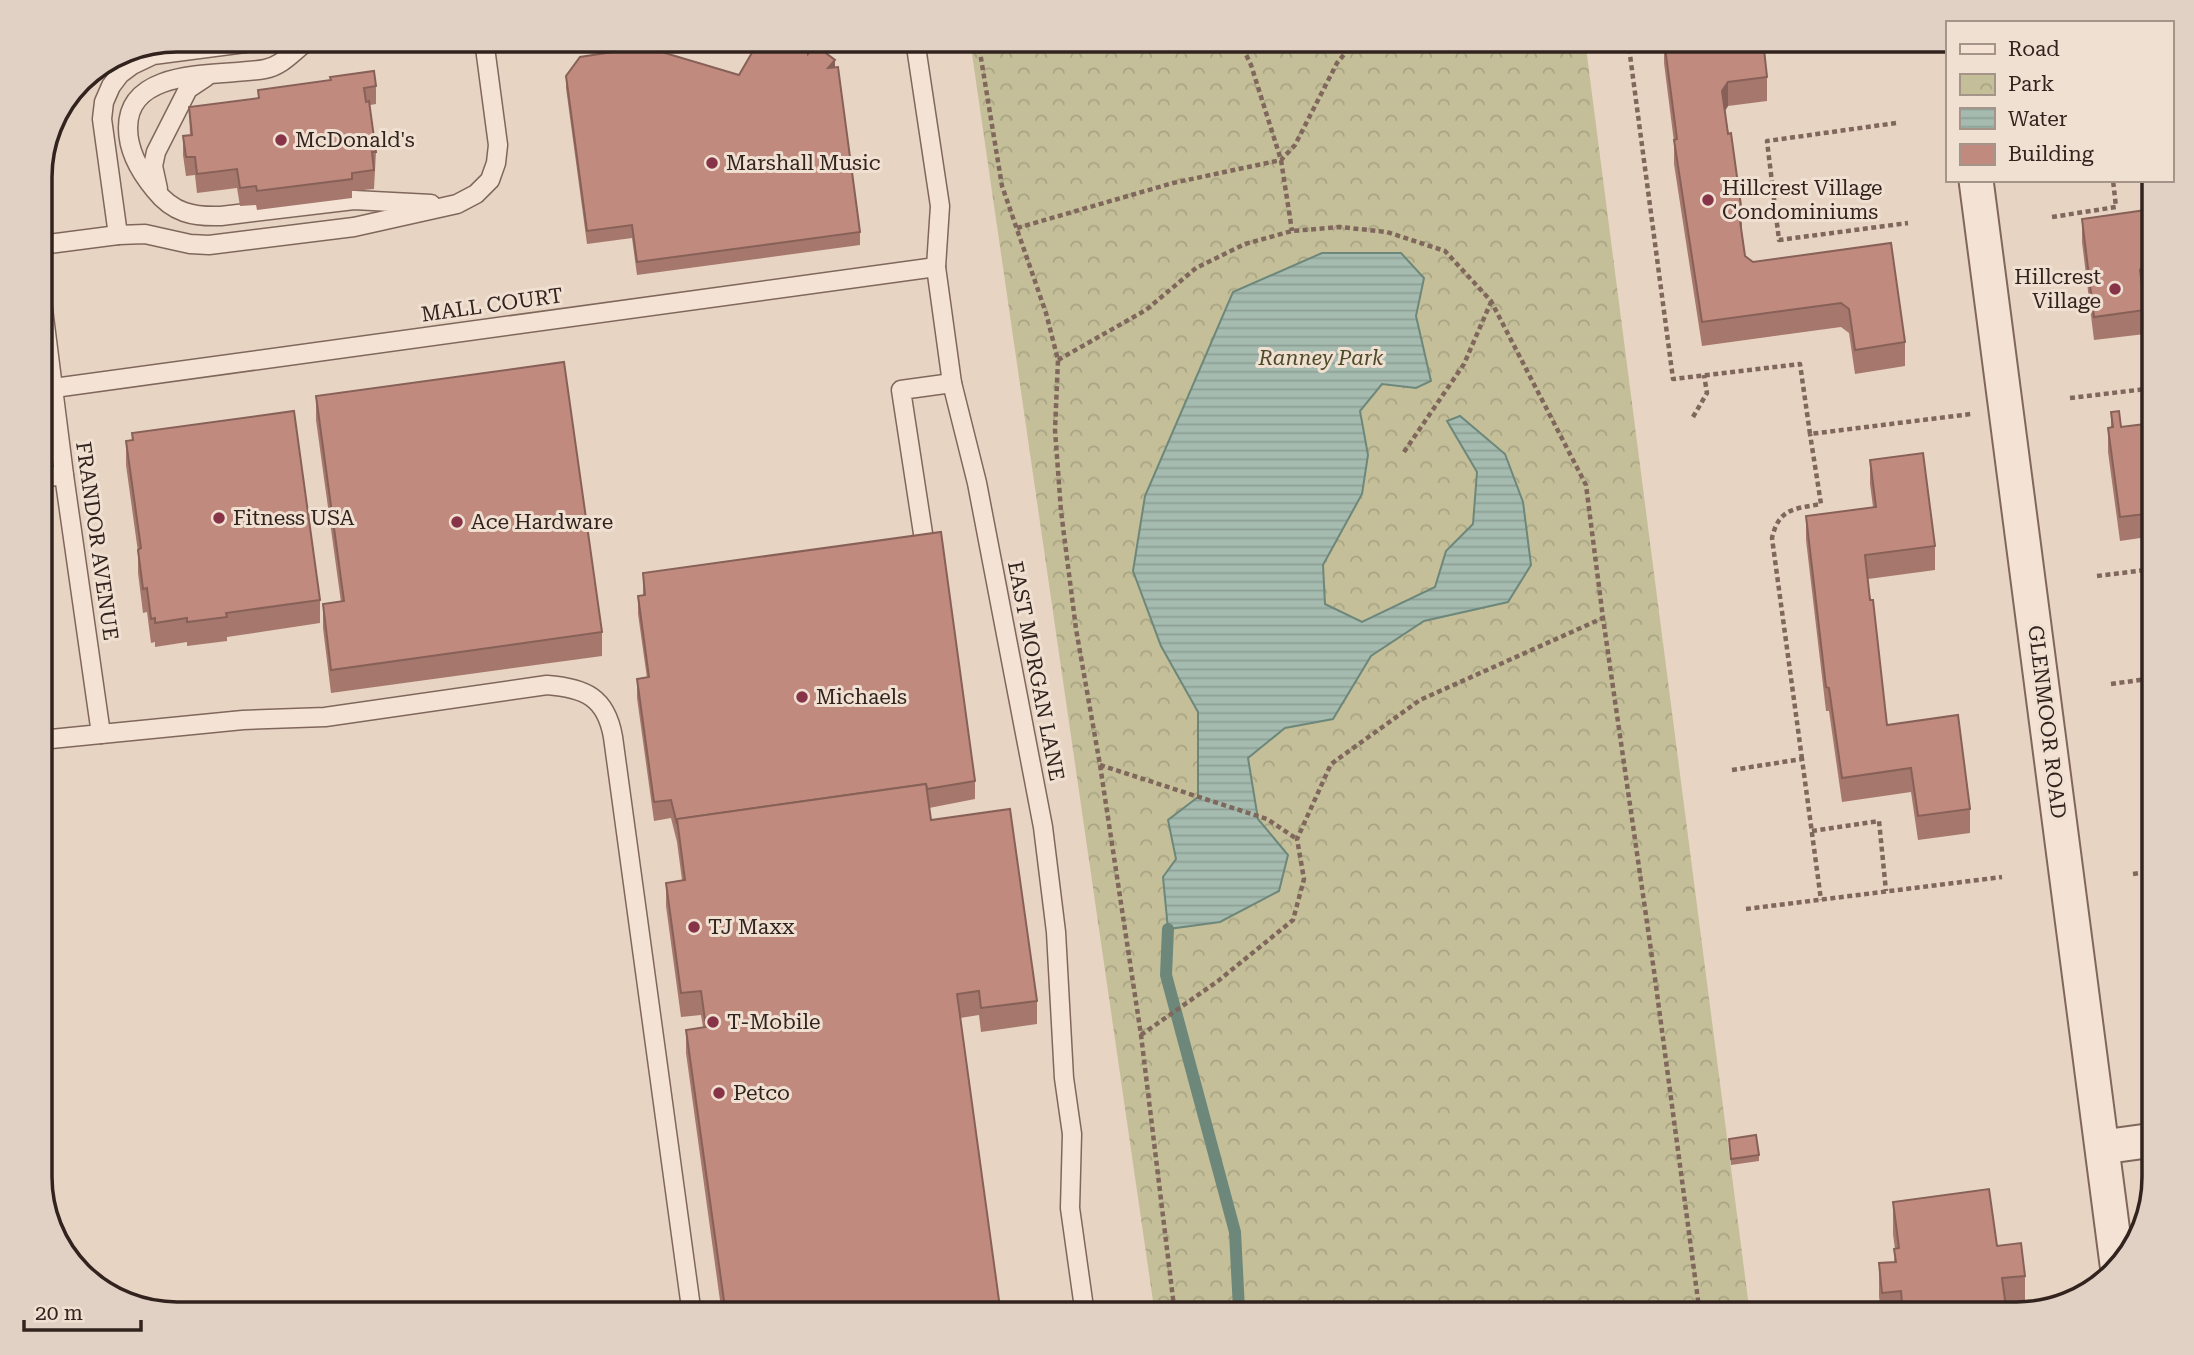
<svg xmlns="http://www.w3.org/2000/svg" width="2194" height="1355" viewBox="0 0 2194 1355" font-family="'Roboto Serif',serif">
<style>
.park{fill:url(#park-crowns)}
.water{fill:url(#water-rules);stroke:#6d887b;stroke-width:2}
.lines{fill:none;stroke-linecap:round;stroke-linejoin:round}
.stream{stroke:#6d887b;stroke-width:12}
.service-casing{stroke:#80675c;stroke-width:21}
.minor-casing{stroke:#80675c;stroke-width:37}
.path{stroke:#80675c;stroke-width:4.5;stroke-dasharray:5 3.5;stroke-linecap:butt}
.service{stroke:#f4e3d5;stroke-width:18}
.minor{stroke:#f4e3d5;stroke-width:33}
.wall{fill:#a6776c}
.shaded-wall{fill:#876158}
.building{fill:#c18a7e;stroke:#876158;stroke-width:2}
.poi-dot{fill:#873449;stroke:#f0e0d2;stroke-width:2.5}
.labels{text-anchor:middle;stroke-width:6;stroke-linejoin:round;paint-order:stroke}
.poi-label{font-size:21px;fill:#32231e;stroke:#f0e0d2;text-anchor:start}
.street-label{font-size:21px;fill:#32231e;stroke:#f0e0d2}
.park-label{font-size:21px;font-style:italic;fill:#4b4b28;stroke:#f0e0d2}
.rim{fill:none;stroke:#32231e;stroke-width:3.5}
</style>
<defs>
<pattern id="park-crowns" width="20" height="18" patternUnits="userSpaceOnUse" patternTransform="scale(1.75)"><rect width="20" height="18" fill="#c4bf99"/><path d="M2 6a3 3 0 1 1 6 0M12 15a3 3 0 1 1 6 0" fill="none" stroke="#a9a483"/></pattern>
<pattern id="water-rules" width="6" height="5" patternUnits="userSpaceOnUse" patternTransform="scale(1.75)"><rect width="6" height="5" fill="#a5bbaf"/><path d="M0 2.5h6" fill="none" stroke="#8ea096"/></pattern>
</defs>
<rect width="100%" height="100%" fill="#e8d4c3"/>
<!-- park -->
<path class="park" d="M970 40H1585L1750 1315H1155Z"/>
<!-- water -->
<path class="water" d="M1322 253H1401L1424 278 1416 316 1431 381 1416 388 1382 384 1360 411 1368 455 1362 494 1323 565 1325 604 1362 622 1435 587 1446 551 1473 524 1477 472 1447 421 1460 416 1505 454 1523 502 1531 565 1508 602 1424 621 1371 656 1333 719 1285 728 1248 758 1258 819 1288 855 1279 891 1220 922 1168 929 1163 877 1176 859 1168 820 1198 797V712L1161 646 1133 571 1145 496 1233 292Z"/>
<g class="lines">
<!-- stream -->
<path class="stream" d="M1168 929 1166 975 1235 1232 1239 1309 1238 1315"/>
<defs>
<g id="service">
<path d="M268 40 153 55 132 65 120 74 111 86 104 102 102 119 118 235 145 234 190 244 209 245 354 227 457 204 476 194 490 180 496 163 498 145 484 40"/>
<path d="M309 40C294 50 284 65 265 69 223 77 128 65 128 128 128 151 140 172 155 190 173 213 193 217 221 216L354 200 431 204"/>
<path d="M915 40 940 206 936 267 952 383 977 483 1043 827 1056 932 1064 1078 1072 1134 1070 1208 1085 1315"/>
<path d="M158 189 153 166 156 152 188 89 206 77"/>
<path d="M41 245 118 235"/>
<path d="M41 293 64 475 101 734 41 740"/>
<path d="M54 388 936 267"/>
<path d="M41 478 64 475"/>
<path d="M926 553 901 390 952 383"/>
<path d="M101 734 243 720 325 717 547 685C585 688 606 697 613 737L692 1315"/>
</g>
<g id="minor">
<path d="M1976 180 2117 1264"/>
<path d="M2103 1147 2154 1140"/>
</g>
</defs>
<!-- service casing -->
<use href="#service" class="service-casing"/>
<!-- minor casing -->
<use href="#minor" class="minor-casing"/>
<!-- path -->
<g class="path">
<path d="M978 40 1002 186 1046 313 1058 360 1055 430 1061 511 1076 629 1100 765 1141 1035 1175 1315"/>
<path d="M1239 40 1251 65 1281 160 1292 231"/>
<path d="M1628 40 1673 379 1800 364 1810 434 1971 414"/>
<path d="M1896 123 1767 141 1779 240 1908 223"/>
<path d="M2052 217 2116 207 2113 180"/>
<path d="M1017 228 1173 183 1281 160 1295 145 1337 63 1356 40"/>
<path d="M1058 360 1146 310 1196 268 1245 244 1292 231 1340 227 1387 232 1445 251 1491 301 1586 485 1603 618 1654 971 1700 1315"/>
<path d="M2070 398 2154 388"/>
<path d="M1693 417 1707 393 1704 375"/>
<path d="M1404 452 1464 364 1491 302"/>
<path d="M2097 576 2154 569"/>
<path d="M2111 684 2154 678"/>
<path d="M1802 759 1772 538C1779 508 1794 509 1821 504L1810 434"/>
<path d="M1100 765 1267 819 1297 839"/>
<path d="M1732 770 1802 759 1821 900"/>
<path d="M1812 831 1879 821 1886 891"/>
<path d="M2133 874 2154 871"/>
<path d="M1746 909 2002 877"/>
<path d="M1141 1035 1218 981 1293 920 1304 879 1297 839 1331 764 1420 700 1603 618"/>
</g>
<!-- service -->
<use href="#service" class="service"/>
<!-- minor -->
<use href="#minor" class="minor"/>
</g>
<!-- wall -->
<g class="wall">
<path d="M1664 40 1767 77V101L1728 106 1725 111 1742 213V234L1745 256 1753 262 1891 243 1905 342V366L1855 374 1849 333 1841 327 1702 346 1674 164V142L1664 63Z"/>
<path d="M808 54 835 67 860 232V245L637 275 632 238 587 244 566 88V76L739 75Z"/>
<path d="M376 86V104L370 105 376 152 374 189 352 191V198L257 210 256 205 240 206 237 188 197 193 195 175 186 176 183 155V136H190L189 107 258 98V90Z"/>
<path d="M2153 209 2154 284 2145 285 2143 289 2145 310V334L2094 340 2082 242V219Z"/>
<path d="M316 396 602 632V656L331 693 323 628V604L341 602 316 420Z"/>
<path d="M2111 412 2121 427 2154 423V536L2120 541 2108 452V428L2111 427Z"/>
<path d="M132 433 320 600V623L227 637V641L187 646V642L155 647V642L151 643 147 612 143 613 138 573V552L126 465V441L132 440Z"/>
<path d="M1870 460 1935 546V570L1868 579 1887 725 1970 809V833L1918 840 1911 792 1842 802 1829 711H1826L1806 540V516L1873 507 1870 484Z"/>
<path d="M643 573 975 781V799L929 808 931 820 1037 1001V1024L981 1032 979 1015 960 1018 1001 1315H722L686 1053V1030L703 1027 701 1015 681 1017 666 906V883L682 880 677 842 671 818 654 821 637 698V679L647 678 638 614V596L643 595Z"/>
<path d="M2154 687V793L2143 713V689Z"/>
<path d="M1729 1139 1759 1155V1161L1731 1165Z"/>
<path d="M1893 1202 1997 1246 2025 1276V1308L2006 1310 2007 1315H1881L1879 1296V1263L1894 1262 1895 1249 1893 1234Z"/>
</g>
<!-- shaded-wall -->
<g class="shaded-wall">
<path d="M835 60V73L828 68Z"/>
<path d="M1728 82V106L1722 115V91Z"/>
<path d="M2145 262V285L2140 293V270Z"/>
</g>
<!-- building -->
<g class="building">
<path d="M1664 40H1763L1767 77 1728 82 1722 91 1728 134 1731 133 1742 213 1739 214 1745 256 1753 262 1891 243 1905 342 1855 350 1849 309 1841 303 1702 322 1674 140 1677 139Z"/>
<path d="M807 44 808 54 815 45 835 60 828 68 838 67 860 232 637 262 632 225 587 231 566 76 580 57 645 47 739 75 753 51Z"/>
<path d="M374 71 376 86 364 88 366 102 369 101 376 152H372L374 170 352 173V179L257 191 256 186 240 188 237 169 197 174 195 157H186L183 136 192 135 189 107 259 98 258 90 331 80 330 77Z"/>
<path d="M2153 209V260L2145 262 2140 270 2145 310 2094 317 2082 219Z"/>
<path d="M564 362 602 632 331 670 323 604 344 601 316 396Z"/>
<path d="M294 411 320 600 226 613 227 617 187 622V618L155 623V618L151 619 147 588 143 589 138 550 141 548 126 441 133 440 132 433Z"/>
<path d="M2119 411 2121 427 2154 423V513L2120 517 2108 428 2113 427 2111 412Z"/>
<path d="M1923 453 1935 546 1865 555 1870 600H1873L1887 725 1958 715 1970 809 1918 816 1911 768 1842 778 1829 688 1826 687 1806 516 1876 507 1870 460Z"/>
<path d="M941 532 975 781 927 789 926 784 677 819V824L671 800 654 802 637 679 649 677 638 596 645 595 643 573Z"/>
<path d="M2154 687V769L2143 689Z"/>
<path d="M926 784 931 820 1010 809 1037 1001 981 1008 979 991 957 994 1001 1315H726L686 1030 706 1027 701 991 681 993 666 883 685 880 677 819Z"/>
<path d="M1756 1135 1759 1155 1731 1159 1729 1139Z"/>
<path d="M1989 1189 1997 1246 2021 1243 2025 1276 2002 1278 2007 1315H1909L1908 1302 1902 1303 1901 1291 1882 1293 1879 1263 1896 1262 1894 1249 1899 1248 1893 1202Z"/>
</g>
<!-- markers -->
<g class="poi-dot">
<circle cx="281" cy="140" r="7"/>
<circle cx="712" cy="163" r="7"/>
<circle cx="1708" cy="200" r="7"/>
<circle cx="2115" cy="289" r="7"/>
<circle cx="219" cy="518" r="7"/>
<circle cx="457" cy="522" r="7"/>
<circle cx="802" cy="697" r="7"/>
<circle cx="694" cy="927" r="7"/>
<circle cx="713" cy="1022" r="7"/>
<circle cx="719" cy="1093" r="7"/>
</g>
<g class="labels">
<!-- poi labels -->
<g class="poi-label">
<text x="295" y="147">McDonald's</text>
<text x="726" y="170">Marshall Music</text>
<text x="1722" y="195">Hillcrest Village<tspan x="1722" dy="24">Condominiums</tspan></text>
<text x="2101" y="284" text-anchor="end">Hillcrest<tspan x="2101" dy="24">Village</tspan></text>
<text x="233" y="525">Fitness USA</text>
<text x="471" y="529">Ace Hardware</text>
<text x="816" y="704">Michaels</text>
<text x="708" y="934">TJ Maxx</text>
<text x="727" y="1029">T-Mobile</text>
<text x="733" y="1100">Petco</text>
</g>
<!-- street labels -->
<g class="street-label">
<text transform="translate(492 305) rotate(-8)" y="7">MALL COURT</text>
<text transform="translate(97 541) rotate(82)" y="7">FRANDOR AVENUE</text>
<text transform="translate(1036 671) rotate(79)" y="7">EAST MORGAN LANE</text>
<text transform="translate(2047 722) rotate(83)" y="7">GLENMOOR ROAD</text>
</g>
<!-- park labels -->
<g class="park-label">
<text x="1321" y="365">Ranney Park</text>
</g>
</g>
<!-- crop -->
<path d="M0 0H2194V1355H0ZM177 52H2017A125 125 0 0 1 2142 177V1177A125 125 0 0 1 2017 1302H177A125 125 0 0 1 52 1177V177A125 125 0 0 1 177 52Z" fill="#e1d1c4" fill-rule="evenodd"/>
<path class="rim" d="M177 52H2017A125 125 0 0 1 2142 177V1177A125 125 0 0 1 2017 1302H177A125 125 0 0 1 52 1177V177A125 125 0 0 1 177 52Z"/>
<!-- legend -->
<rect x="1946" y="21" width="228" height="161" fill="#f0e0d2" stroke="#a4948a" stroke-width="2"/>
<rect x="1960" y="44" width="35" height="10" fill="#f4e3d5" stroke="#a4948a" stroke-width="2"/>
<text x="2008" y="56" font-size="21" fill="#32231e">Road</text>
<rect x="1960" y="74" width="35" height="21" fill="url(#park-crowns)" stroke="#a4948a" stroke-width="2"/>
<text x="2008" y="91" font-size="21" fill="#32231e">Park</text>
<rect x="1960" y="108" width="35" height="21" fill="url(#water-rules)" stroke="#a4948a" stroke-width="2"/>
<text x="2008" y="126" font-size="21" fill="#32231e">Water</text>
<rect x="1960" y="144" width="35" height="21" fill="#c18a7e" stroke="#a4948a" stroke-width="2"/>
<text x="2008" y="161" font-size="21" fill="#32231e">Building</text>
<!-- scale -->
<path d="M24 1320v10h117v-10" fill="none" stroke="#32231e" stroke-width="3.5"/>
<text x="35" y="1320" font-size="21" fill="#32231e" stroke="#f0e0d2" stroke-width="5" paint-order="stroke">20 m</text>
</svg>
